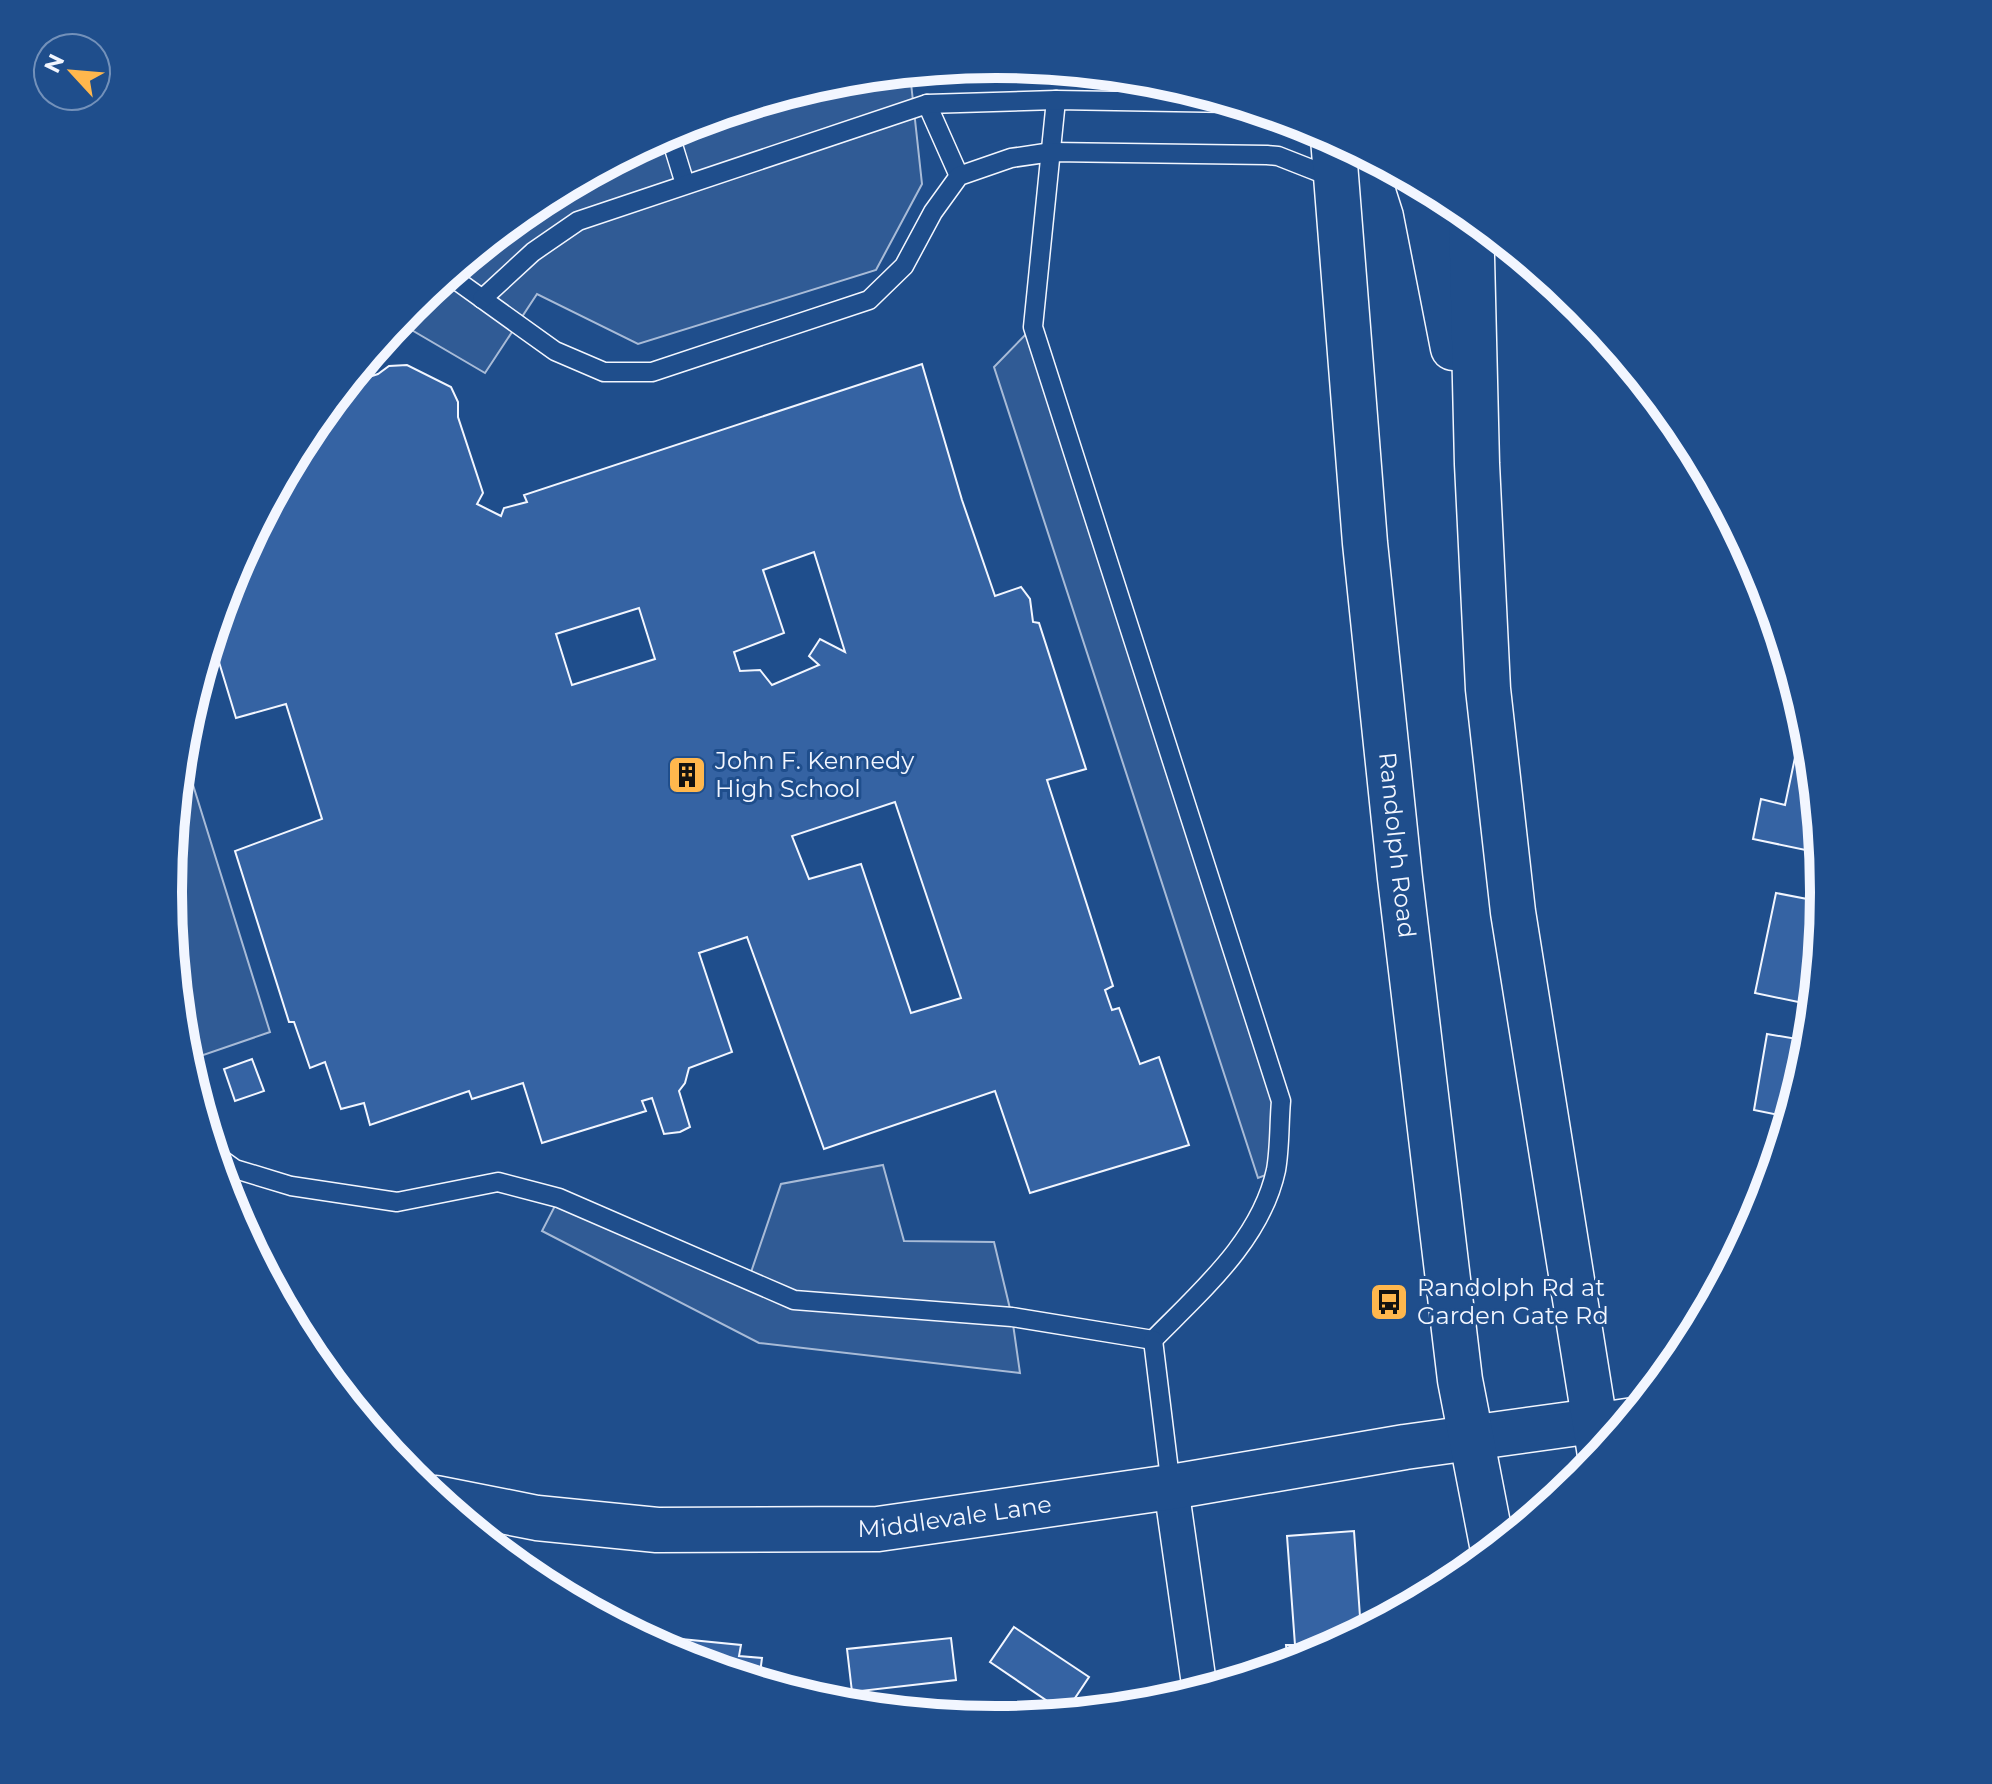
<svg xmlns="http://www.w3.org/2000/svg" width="1992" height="1784" viewBox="0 0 1992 1784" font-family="Montserrat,sans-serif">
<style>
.built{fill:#305b95;stroke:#a8bbd7;stroke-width:2}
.building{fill:#3563a3;stroke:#f2f6ff;stroke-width:2;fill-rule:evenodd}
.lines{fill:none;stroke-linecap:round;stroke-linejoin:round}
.lane-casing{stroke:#f2f6ff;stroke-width:21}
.street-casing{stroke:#f2f6ff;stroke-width:37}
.secondary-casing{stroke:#f2f6ff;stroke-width:47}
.primary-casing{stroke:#f2f6ff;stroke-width:47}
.lane{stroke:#1f4e8c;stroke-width:18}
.street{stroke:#1f4e8c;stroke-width:34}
.secondary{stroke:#1f4e8c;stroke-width:44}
.primary{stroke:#1f4e8c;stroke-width:44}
.labels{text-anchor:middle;stroke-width:6;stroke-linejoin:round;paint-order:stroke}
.poi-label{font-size:24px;fill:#f2f6ff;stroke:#1f4e8c;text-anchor:start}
.street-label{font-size:24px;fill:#f2f6ff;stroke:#1f4e8c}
.rim{fill:none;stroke:#f2f6ff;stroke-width:10}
</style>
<rect width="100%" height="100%" fill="#1f4e8c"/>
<!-- built -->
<g class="built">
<path d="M948 69 911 83 922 184 876 270 638 344 537 294 485 373 398 322 411 306 536 203 680 127 835 80Z"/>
<path d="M1033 327 1281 1101 1276 1171 1258 1178 994 367Z"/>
<path d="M189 772 270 1032 186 1061 168 892 180 775Z"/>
<path d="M883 1165 904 1241 994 1242 1012 1317 1020 1373 759 1343 542 1231 559 1198 748 1281 781 1184Z"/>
</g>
<!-- building -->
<g class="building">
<path d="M922 364 962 500 995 596 1021 587 1030 599 1033 622 1039 623 1086 769 1047 780 1113 986 1105 990 1112 1010 1119 1008 1140 1064 1159 1057 1189 1145 1030 1193 995 1091 824 1149 747 937 699 953 732 1052 689 1068 685 1083 679 1091 690 1127 680 1132 664 1134 652 1098 642 1101 646 1111 542 1143 523 1083 472 1099 469 1091 370 1125 364 1103 341 1109 325 1062 310 1068 294 1022H289L235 851 322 819 286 704 236 718 212 639 231 575 308 432 347 384 378 374 389 366 407 365 451 387 458 402V417L483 493 477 504 501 516 504 508 527 502 524 495ZM814 552 845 652 820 639 809 656 819 665 772 685 760 670 740 671 734 652 784 633 763 570ZM639 608 655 659 572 685 556 634ZM895 802 961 998 911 1013 861 864 809 879 792 836Z"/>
<path d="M1797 748 1810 751 1820 853 1753 839 1761 799 1785 805Z"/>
<path d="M1776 893 1823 902 1811 965 1817 966 1813 1005 1755 993Z"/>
<path d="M1767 1034 1809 1041 1808 1054 1789 1117 1754 1110Z"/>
<path d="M252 1059 264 1091 235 1101 224 1069Z"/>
<path d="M1767 1170H1773L1764 1199Z"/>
<path d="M1354 1531 1361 1631 1350 1632 1351 1637 1312 1657 1288 1665 1286 1645H1295L1287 1536Z"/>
<path d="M1014 1627 1089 1677 1065 1713 990 1662Z"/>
<path d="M671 1638 741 1645 739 1656 762 1658 759 1681 679 1657 670 1652Z"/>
<path d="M951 1638 956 1680 852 1692 847 1649Z"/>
</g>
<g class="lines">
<defs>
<g id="lane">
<path d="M1056 100 1033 327 1281 1101C1279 1123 1280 1148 1276 1170 1261 1240 1201 1291 1153 1340"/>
<path d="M927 104 959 176"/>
<path d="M669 132 685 184"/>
<path d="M449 275 555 351 604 372H652L869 300 904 266 933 212 959 176 1011 158 1052 152 1267 155 1278 156 1334 178"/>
<path d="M482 299 533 252 578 221 927 104 1056 100 1235 103"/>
<path d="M214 1154 235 1169 291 1186 397 1202 498 1182 559 1198 794 1300 1012 1317 1153 1340"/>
<path d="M1153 1340 1171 1487"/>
</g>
<g id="street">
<path d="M1593 1421 1633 1415"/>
<path d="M1171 1487 1200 1691"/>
</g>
<g id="secondary">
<path id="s1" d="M436 1498 537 1518 657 1530 878 1529 1171 1487 1405 1447 1593 1421"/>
</g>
<g id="primary">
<path id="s2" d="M1333 138 1365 543 1400 878 1460 1380 1493 1550"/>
<path d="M1418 183 1425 205 1453 348"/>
<path d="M1471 216 1477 464 1488 689 1513 912 1600 1455"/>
</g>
</defs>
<!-- lane casing -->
<use href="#lane" class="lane-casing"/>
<!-- street casing -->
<use href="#street" class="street-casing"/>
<!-- secondary casing -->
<use href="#secondary" class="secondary-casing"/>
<!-- primary casing -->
<use href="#primary" class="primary-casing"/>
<!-- lane -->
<use href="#lane" class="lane"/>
<!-- street -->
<use href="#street" class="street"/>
<!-- secondary -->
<use href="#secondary" class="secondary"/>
<!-- primary -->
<use href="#primary" class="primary"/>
</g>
<!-- icons -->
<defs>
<symbol id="building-square" viewBox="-11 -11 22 22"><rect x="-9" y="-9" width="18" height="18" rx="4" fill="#ffb74d" stroke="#1f4e8c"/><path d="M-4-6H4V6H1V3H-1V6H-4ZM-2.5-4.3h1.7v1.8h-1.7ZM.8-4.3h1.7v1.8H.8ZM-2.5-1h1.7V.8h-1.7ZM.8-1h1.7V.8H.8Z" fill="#111"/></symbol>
<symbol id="bus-square" viewBox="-11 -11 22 22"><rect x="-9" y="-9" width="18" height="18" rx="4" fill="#ffb74d" stroke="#1f4e8c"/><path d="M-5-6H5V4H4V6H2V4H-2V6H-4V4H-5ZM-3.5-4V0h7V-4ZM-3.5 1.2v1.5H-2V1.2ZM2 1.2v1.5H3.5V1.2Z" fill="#111"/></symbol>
</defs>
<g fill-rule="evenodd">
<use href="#building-square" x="665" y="753" width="44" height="44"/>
<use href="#bus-square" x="1367" y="1280" width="44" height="44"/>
</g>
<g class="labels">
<!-- poi labels -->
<g class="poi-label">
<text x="715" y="769">John F. Kennedy<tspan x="715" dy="28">High School</tspan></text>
<text x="1417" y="1296">Randolph Rd at<tspan x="1417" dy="28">Garden Gate Rd</tspan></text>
</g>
<!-- street labels -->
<g class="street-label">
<text dy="8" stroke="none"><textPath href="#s2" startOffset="710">Randolph Road</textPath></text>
<text dy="8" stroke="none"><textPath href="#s1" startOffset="522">Middlevale Lane</textPath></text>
</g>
</g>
<!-- crop -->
<path d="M0 0H1992V1784H0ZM182 892a814 814 0 1 1 1628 0a814 814 0 1 1-1628 0Z" fill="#1f4e8c" fill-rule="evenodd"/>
<path class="rim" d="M182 892a814 814 0 1 1 1628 0a814 814 0 1 1-1628 0Z"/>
<!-- north arrow -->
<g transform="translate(72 72) rotate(296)"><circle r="38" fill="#1f4e8c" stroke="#7391ba" stroke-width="2"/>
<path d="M0-6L14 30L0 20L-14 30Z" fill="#ffb74d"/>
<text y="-12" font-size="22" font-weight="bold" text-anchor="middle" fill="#f2f6ff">N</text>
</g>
</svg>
